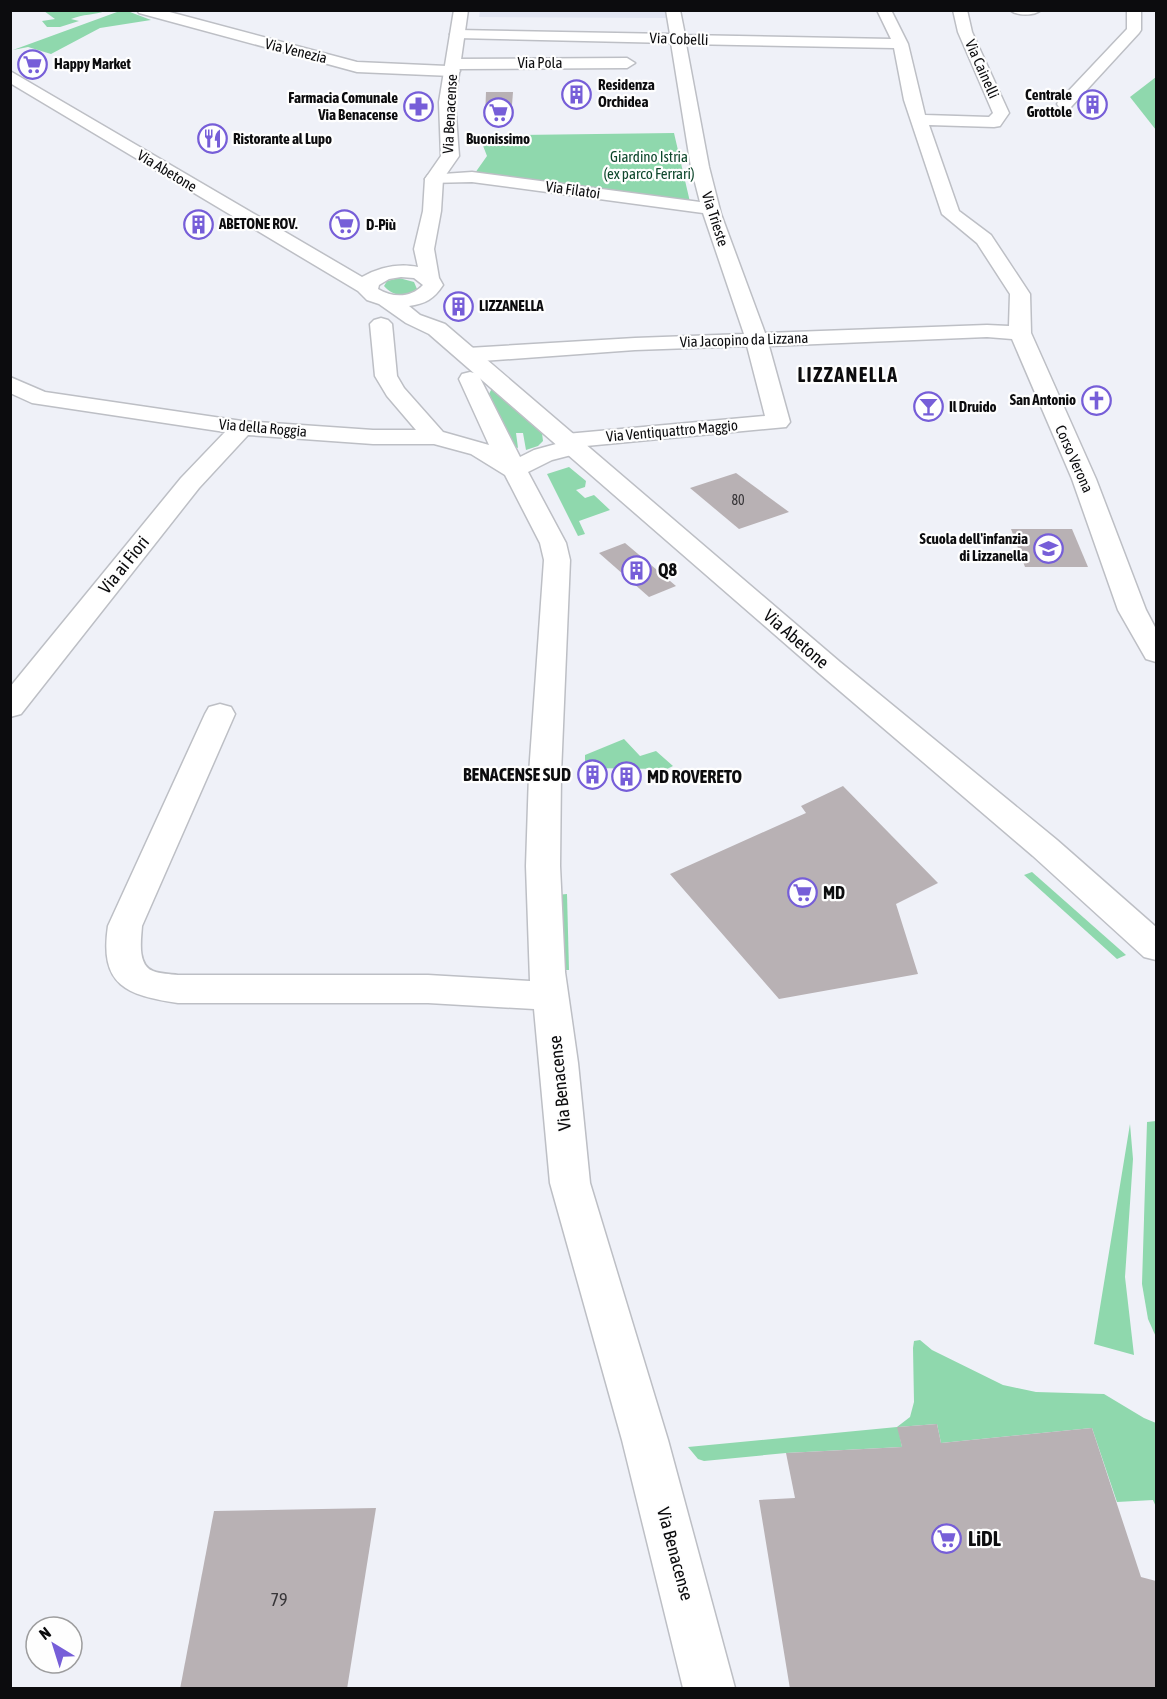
<svg xmlns="http://www.w3.org/2000/svg" width="1167" height="1699" viewBox="0 0 1167 1699" font-family="'Asap Condensed',sans-serif">
<style>
.built{fill:#e1e5f2}
.green{fill:#8fd8ad}
.building{fill:#b8b1b4}
.lines{fill:none;stroke-linecap:round;stroke-linejoin:round}
.minor-casing{stroke:#bdbfc5;stroke-width:3}
.secondary-casing{stroke:#bdbfc5;stroke-width:3}
.minor{fill:#fff;fill-rule:evenodd}
.secondary{fill:#fff;fill-rule:evenodd}
.labels{text-anchor:middle;stroke-width:4.5;stroke-linejoin:round;paint-order:stroke}
.far-number-label{font-size:14px;fill:#373538}
.far-street-label{font-size:15px;fill:#0c0c0e;stroke:#fefefe}
.far-poi-label{font-size:15px;font-weight:bold;fill:#0c0c0e;stroke:#fefefe;text-anchor:start}
.far-park-label{font-size:15px;fill:#0e472c;stroke:#fefefe}
.street-label{font-size:18px;fill:#0c0c0e;stroke:#fefefe}
.poi-label{font-size:18px;font-weight:bold;fill:#0c0c0e;stroke:#fefefe;text-anchor:start}
.near-number-label{font-size:18px;fill:#373538}
.far-district-label{font-size:20px;font-weight:bold;letter-spacing:1.5px;fill:#0c0c0e;stroke:#fefefe}
.near-poi-label{font-size:21px;font-weight:bold;fill:#0c0c0e;stroke:#fefefe;text-anchor:start}
</style>
<rect width="100%" height="100%" fill="#eff1f8"/>
<!-- built -->
<path class="built" d="M480 10H665L666 18 479 17Z"/>
<!-- green -->
<g class="green">
<path d="M44 11H106C94 15 83 14 71 19L79 21 60 27H47L42 21 55 19Z"/>
<path d="M117 12H130L151 20 100 28 51 54 28 47 13 50Z"/>
<path d="M1156 77V130L1130 97Z"/>
<path d="M674 133 690 202 475 173 487 156 480 138 519 135Z"/>
<path d="M399 278 414 282 417 289C406 297 393 297 384 286L387 281Z"/>
<path d="M492 388 542 433 543 441 538 446 526 450 523 433H516L518 448 506 444 486 400Z"/>
<path d="M569 467 586 481 585 487 576 490 585 498 594 495 610 510 579 521 585 534 578 536 547 474Z"/>
<path d="M624 739 640 756 656 751 673 766 667 769 585 768V755Z"/>
<path d="M1032 872 1126 955 1117 959 1024 875Z"/>
<path d="M567 894 569 970H564L556 895Z"/>
<path d="M1156 1121V1337L1148 1319 1142 1284 1147 1122Z"/>
<path d="M1130 1124 1133 1159 1125 1277 1134 1355 1094 1344Z"/>
<path d="M920 1340 932 1350 1003 1385 1036 1392 1104 1394 1144 1418 1156 1423V1507L1153 1500 1117 1502 1092 1428 941 1443 937 1424 898 1427 902 1447 786 1453 704 1461 698 1459 688 1447 897 1427 910 1417 914 1402 913 1348 914 1341Z"/>
</g>
<!-- building -->
<g class="building">
<path d="M486 92H513L511 118 485 119Z"/>
<path d="M736 473 789 512 739 529 690 488Z"/>
<path d="M1011 529H1072L1088 567H1025Z"/>
<path d="M625 543 676 586 649 597 599 553Z"/>
<path d="M843 786 938 883 896 904 918 974 779 999 670 874 806 813 801 806Z"/>
<path d="M937 1424 941 1443 1092 1428 1141 1577 1156 1581V1689H790L759 1500 795 1498 786 1453 902 1447 897 1427Z"/>
<path d="M376 1508 347 1689H180L214 1511Z"/>
</g>
<g class="lines">
<defs>
<g id="minor">
<path d="M137 10H162L357 62 447 66 448 61 453 59 627 58 635 63 627 68 458 69 460 71 457 74 452 76 357 72 139 13Z"/>
<path d="M666 10H680L685 35 891 39 877 10H891L908 44 925 115 989 117 993 113 958 32 953 10H967L972 32 1009 113 1000 126 994 127 929 125 959 211 991 235 1030 294 1031 333 1096 479 1146 610 1156 629V662L1146 659 1118 610 1072 479 1012 339 987 337 769 346 790 422 786 427 586 446 583 452 552 460 528 472 566 543 570 560 561 774 560 866 565 972 578 1063 590 1183 668 1440 735 1688H683L622 1440 550 1183 534 1009 428 1003H178C127 995 99 986 108 926L205 714 209 707 220 704 231 707 235 714 142 926C141 940 137 965 153 971 160 974 170 974 178 975H428L530 981 526 866 529 774 544 560 540 543 505 475 471 454 434 444H373L248 435 199 488 21 714 10 717V687L181 478 225 432 32 403 10 393V377L45 392 242 421 373 430H416L387 396 375 376 370 324 374 320 381 318 388 320 392 324 397 376 404 388 443 432 489 445 459 379 462 374 470 372 478 374 520 457 534 450 556 444 554 441 558 436 566 434 765 416 747 346 635 350 468 362 460 360 457 355 460 350 468 348 635 338 744 334 703 213 472 182 428 183 425 179 428 175 472 172 700 202 691 167 671 43 457 38 450 34 457 30 670 34ZM686 44 894 48 904 100 942 214 977 243 1010 294 1009 326 987 325 765 333 721 214 709 167Z"/>
<path d="M1010 10H1041C1034 16 1017 16 1010 10Z"/>
<path d="M1127 10H1141V30L1139 33 1071 107H1059L1057 104 1059 101 1127 29Z"/>
</g>
<path id="secondary" d="M454 10H468L455 102 459 156 443 179 441 211 434 249 439 278 443 285C434 299 425 304 409 306L420 315 445 324 840 662 1057 840 1156 927V960L1144 957 1033 856 820 674 429 334 406 323 379 304 367 300 358 291 10 83V71L362 277C380 267 398 263 418 267L414 249 423 211 425 179 441 156 439 102ZM401 277 414 278 423 285C411 298 393 298 378 289L379 285 389 279Z"/>
</defs>
<!-- minor casing -->
<use href="#minor" class="minor-casing"/>
<!-- secondary casing -->
<use href="#secondary" class="secondary-casing"/>
<!-- minor -->
<use href="#minor" class="minor"/>
<!-- secondary -->
<use href="#secondary" class="secondary"/>
</g>
<!-- icons -->
<defs>
<symbol id="supermarket-ring" viewBox="-11 -11 22 22"><circle r="9.5" fill="#fefefe" stroke="#765ed8" stroke-width="1.5"/><path d="M-6-5.5h2.5l.6 2H6L4.5 2H-2.5L-4.4-4H-6ZM-1.5 3.2a1.3 1.3 0 1 0 .1 0ZM3 3.2a1.3 1.3 0 1 0 .1 0Z" fill="#765ed8"/></symbol>
<symbol id="building-ring" viewBox="-11 -11 22 22"><circle r="9.5" fill="#fefefe" stroke="#765ed8" stroke-width="1.5"/><path d="M-4-6H4V6H1V3H-1V6H-4ZM-2.5-4.3h1.7v1.8h-1.7ZM.8-4.3h1.7v1.8H.8ZM-2.5-1h1.7V.8h-1.7ZM.8-1h1.7V.8H.8Z" fill="#765ed8"/></symbol>
<symbol id="pharmacy-ring" viewBox="-11 -11 22 22"><circle r="9.5" fill="#fefefe" stroke="#765ed8" stroke-width="1.5"/><path d="M-2-6h4v4h4v4h-4v4h-4v-4h-4v-4h4Z" fill="#765ed8"/></symbol>
<symbol id="restaurant-ring" viewBox="-11 -11 22 22"><circle r="9.5" fill="#fefefe" stroke="#765ed8" stroke-width="1.5"/><path d="M-5-6h1v4h1v-4h1v4h1v-4h1v5L-1.5 .5V6h-2V.5L-5-1ZM5-6V6H3V1.5H1.5Q1.5-4 5-6Z" fill="#765ed8"/></symbol>
<symbol id="church-ring" viewBox="-11 -11 22 22"><circle r="9.5" fill="#fefefe" stroke="#765ed8" stroke-width="1.5"/><path d="M-1.2-6h2.4v3.5h3.3v2.4h-3.3V6h-2.4V-.1h-3.3v-2.4h3.3Z" fill="#765ed8"/></symbol>
<symbol id="bar-ring" viewBox="-11 -11 22 22"><circle r="9.5" fill="#fefefe" stroke="#765ed8" stroke-width="1.5"/><path d="M-6-5H6L.8 .8V4.5H3.5V6h-7V4.5H-.8V.8Z" fill="#765ed8"/></symbol>
<symbol id="school-ring" viewBox="-11 -11 22 22"><circle r="9.5" fill="#fefefe" stroke="#765ed8" stroke-width="1.5"/><path d="M0-5L7-2L0 1L-7-2ZM-4 1L0 2.5L4 1V4Q0 6-4 4Z" fill="#765ed8"/></symbol>
</defs>
<g fill-rule="evenodd">
<use href="#supermarket-ring" x="16" y="48" width="33" height="33"/>
<use href="#building-ring" x="560" y="78" width="33" height="33"/>
<use href="#building-ring" x="1076" y="88" width="33" height="33"/>
<use href="#pharmacy-ring" x="402" y="90" width="33" height="33"/>
<use href="#supermarket-ring" x="482" y="96" width="33" height="33"/>
<use href="#restaurant-ring" x="196" y="122" width="33" height="33"/>
<use href="#building-ring" x="182" y="208" width="33" height="33"/>
<use href="#supermarket-ring" x="328" y="208" width="33" height="33"/>
<use href="#building-ring" x="442" y="290" width="33" height="33"/>
<use href="#church-ring" x="1080" y="384" width="33" height="33"/>
<use href="#bar-ring" x="912" y="390" width="33" height="33"/>
<use href="#school-ring" x="1032" y="532" width="33" height="33"/>
<use href="#building-ring" x="620" y="554" width="33" height="33"/>
<use href="#building-ring" x="576" y="758" width="33" height="33"/>
<use href="#building-ring" x="610" y="760" width="33" height="33"/>
<use href="#supermarket-ring" x="786" y="876" width="33" height="33"/>
<use href="#supermarket-ring" x="930" y="1522" width="33" height="33"/>
</g>
<g class="labels">
<!-- far-number labels -->
<g class="far-number-label">
<text x="738" y="505">80</text>
</g>
<!-- far-street labels -->
<g class="far-street-label">
<text transform="translate(679 39) rotate(2)" y="5">Via Cobelli</text>
<text transform="translate(296 51) rotate(14)" y="5">Via Venezia</text>
<text x="540" y="68">Via Pola</text>
<text transform="translate(982 69) rotate(66)" y="5">Via Cainelli</text>
<text transform="translate(450 114) rotate(-87)" y="5">Via Benacense</text>
<text transform="translate(167 171) rotate(31)" y="5">Via Abetone</text>
<text transform="translate(573 190) rotate(8)" y="5">Via Filatoi</text>
<text transform="translate(715 219) rotate(72)" y="5">Via Trieste</text>
<text transform="translate(744 340) rotate(-2)" y="5">Via Jacopino da Lizzana</text>
<text transform="translate(263 428) rotate(5)" y="5">Via della Roggia</text>
<text transform="translate(672 431) rotate(-5)" y="5">Via Ventiquattro Maggio</text>
<text transform="translate(1074 459) rotate(66)" y="5">Corso Verona</text>
</g>
<!-- far-poi labels -->
<g class="far-poi-label">
<text x="54" y="69">Happy Market</text>
<text x="598" y="90">Residenza<tspan x="598" dy="17">Orchidea</tspan></text>
<text x="1072" y="100" text-anchor="end">Centrale<tspan x="1072" dy="17">Grottole</tspan></text>
<text x="398" y="103" text-anchor="end">Farmacia Comunale<tspan x="398" dy="17">Via Benacense</tspan></text>
<text x="233" y="144">Ristorante al Lupo</text>
<text x="498" y="144" text-anchor="middle">Buonissimo</text>
<text x="219" y="229">ABETONE ROV.</text>
<text x="366" y="230">D-Più</text>
<text x="479" y="311">LIZZANELLA</text>
<text x="1076" y="405" text-anchor="end">San Antonio</text>
<text x="949" y="412">Il Druido</text>
<text x="1028" y="544" text-anchor="end">Scuola dell'infanzia<tspan x="1028" dy="17">di Lizzanella</tspan></text>
</g>
<!-- far-park labels -->
<g class="far-park-label">
<text x="649" y="162">Giardino Istria<tspan x="649" dy="17">(ex parco Ferrari)</tspan></text>
</g>
<!-- street labels -->
<g class="street-label">
<text transform="translate(124 565) rotate(-51)" y="6">Via ai Fiori</text>
<text transform="translate(796 639) rotate(41)" y="6">Via Abetone</text>
<text transform="translate(560 1083) rotate(-96)" y="6">Via Benacense</text>
<text transform="translate(675 1554) rotate(75)" y="6">Via Benacense</text>
</g>
<!-- poi labels -->
<g class="poi-label">
<text x="658" y="576">Q8</text>
<text x="571" y="781" text-anchor="end">BENACENSE SUD</text>
<text x="647" y="783">MD ROVERETO</text>
<text x="823" y="899">MD</text>
</g>
<!-- near-number labels -->
<g class="near-number-label">
<text x="279" y="1606">79</text>
</g>
<!-- far-district labels -->
<g class="far-district-label">
<text x="848" y="382">LIZZANELLA</text>
</g>
<!-- near-poi labels -->
<g class="near-poi-label">
<text x="968" y="1546">LiDL</text>
</g>
</g>
<!-- border -->
<rect width="1167" height="1699" fill="none" stroke="#0c0c0e" stroke-width="24"/>
<!-- north arrow -->
<g transform="translate(54 1645) rotate(322)"><circle r="28" fill="#fefefe" stroke="#9d9d9e" stroke-width="1.5"/>
<path d="M0-4.5L10 22L0 15L-10 22Z" fill="#765ed8"/>
<text y="-9" font-size="16" font-weight="bold" text-anchor="middle" fill="#0c0c0e">N</text>
</g>
</svg>
